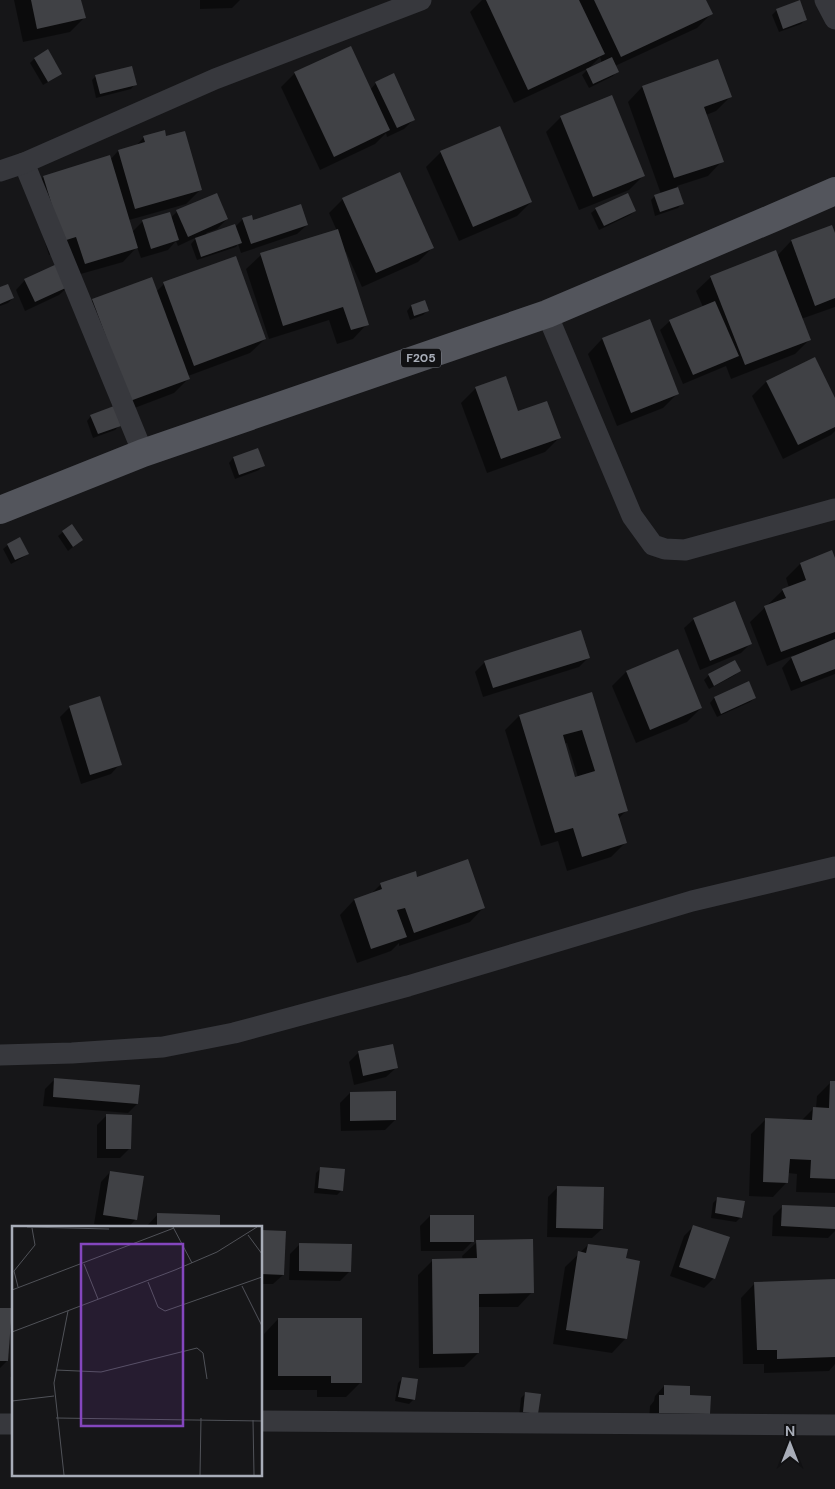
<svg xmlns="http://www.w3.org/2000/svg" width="835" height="1489" viewBox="0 0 835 1489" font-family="'DM Sans',sans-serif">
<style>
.shadow{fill:#0007;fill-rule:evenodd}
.building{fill:#404145;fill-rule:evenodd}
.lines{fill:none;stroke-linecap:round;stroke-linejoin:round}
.street{stroke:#37383d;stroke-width:21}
.primary{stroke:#53555c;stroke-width:28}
.labels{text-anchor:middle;stroke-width:4;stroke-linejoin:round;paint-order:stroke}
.shield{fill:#111113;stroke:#7b7e86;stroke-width:1}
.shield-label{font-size:12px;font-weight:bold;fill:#a8adb8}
.inset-road{fill:none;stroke:#505258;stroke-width:1}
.view{fill:#8446be;fill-opacity:0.15;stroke:#8446be;stroke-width:2.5}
.inset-edge{fill:none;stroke:#a8adb8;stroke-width:2.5}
</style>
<rect width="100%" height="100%" fill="#161618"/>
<!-- shadow -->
<g class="shadow">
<path d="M14 0H80L84 18 70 32 23 42Z"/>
<path d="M200 0H240L232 8 200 9Z"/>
<path d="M482 0H705L711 14 697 28 615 66 617 71 613 76 589 88 582 75 587 70 602 63 600 57 589 68 514 103 470 12Z"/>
<path d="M777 10 806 19 801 24 779 32 772 15Z"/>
<path d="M47 51 60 74 55 78 43 85 30 63 34 59Z"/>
<path d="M295 73 370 90 376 83 414 119 404 129 387 137 386 133 375 144 320 170 281 87Z"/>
<path d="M96 76 135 84 131 89 96 98 92 80Z"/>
<path d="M642 87 730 97 716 111 706 115 722 161 708 176 677 186 682 203 678 208 655 216 651 200 655 196 661 194 628 102Z"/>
<path d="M561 117 644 175 629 190 579 210 546 132Z"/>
<path d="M144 137 166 138 201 189 186 204 129 220 132 232 142 222 169 213 170 218 177 212 227 219 217 229 206 233 207 235 235 227 243 219 253 222 307 225 297 234 241 253 238 244 236 247 197 260 191 244 197 237 178 246 176 241 168 250 141 258 137 247 123 262 70 277 62 250 49 255 29 192 43 177 109 157 110 160 118 151 135 147Z"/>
<path d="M441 152 531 202 517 216 459 241 426 167Z"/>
<path d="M343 199 433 247 418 262 362 287 346 252 344 253 367 324 353 339 337 344 329 320 269 339 246 269 261 255 337 231 329 213Z"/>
<path d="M596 209 635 211 630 215 599 230 591 213Z"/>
<path d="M831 227 835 236V307L801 319 809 340 795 354 731 379 726 366 683 384 660 330 670 321 703 307 696 291 711 277 777 256 791 241Z"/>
<path d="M25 280 69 286 59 295 25 311 16 290Z"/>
<path d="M164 284 265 339 250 353 188 376 189 378 174 393 116 415 119 426 115 430 93 438 87 421 91 416 113 408 79 315 93 300 156 292Z"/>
<path d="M0 289 13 298 8 303 0 306Z"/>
<path d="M411 306 427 311 423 315 410 320 407 311Z"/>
<path d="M649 321 677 394 663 408 617 426 588 354 602 339Z"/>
<path d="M766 382 835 401V431L831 435 783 459 752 396Z"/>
<path d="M476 388 518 413 559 438 545 452 487 473 461 403Z"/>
<path d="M258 449 263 465 259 470 235 479 229 463 233 458Z"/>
<path d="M72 525 82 540 68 551 58 536Z"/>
<path d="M8 545 27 554 22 558 11 564 3 549Z"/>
<path d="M835 561V674L791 691 782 668 794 655 767 666 750 622 783 590 789 588 786 578 800 564Z"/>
<path d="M694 619 750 644 741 653 700 670 684 628Z"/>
<path d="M677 651 701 708 687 722 636 743 612 686 626 672Z"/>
<path d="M588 658 579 667 483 697 475 672 485 662Z"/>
<path d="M734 662 739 671 735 675 709 689 704 680 709 675Z"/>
<path d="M591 694 626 811 618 819 625 843 611 857 567 871 558 841 541 846 505 730 519 716ZM567 743 578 777 574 779 564 744Z"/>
<path d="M714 698H755L750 702 717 717 710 703Z"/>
<path d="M70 707 120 764 111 774 81 784 60 717Z"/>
<path d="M417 878 484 907 470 922 399 946V943L391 951 357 963 340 915 354 900 370 895 381 884Z"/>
<path d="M359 1052 396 1068 386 1077 354 1085 349 1062Z"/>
<path d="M55 1079 137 1104 128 1113 43 1106 45 1089Z"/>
<path d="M831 1082H835V1193L796 1192 797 1174 788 1173 787 1182 773 1197 749 1196 751 1134 766 1119 801 1121 814 1108H816L817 1096Z"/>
<path d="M350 1093 395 1120 385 1130 341 1131 340 1103Z"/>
<path d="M107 1115 130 1148 120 1158H97V1125Z"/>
<path d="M321 1168 342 1190 337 1195 314 1193 316 1173Z"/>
<path d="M110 1172 142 1177 135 1220 128 1228H114L94 1224 101 1182Z"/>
<path d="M558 1187 602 1229 592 1238 547 1237 548 1197Z"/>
<path d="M718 1198 741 1217 736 1222 711 1218 713 1203Z"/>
<path d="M783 1206 835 1208V1231L828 1238 772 1236 773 1216Z"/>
<path d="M158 1214 218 1228H145Z"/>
<path d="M430 1216 473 1241 463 1251H421L420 1226Z"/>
<path d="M694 1226 714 1278 704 1288 670 1276 684 1236Z"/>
<path d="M261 1231 283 1275 273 1284H261Z"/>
<path d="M477 1242 532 1292 518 1307H477L478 1353 464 1367 419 1368 418 1275 432 1261 463 1260 462 1256Z"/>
<path d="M300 1244 350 1271 340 1281 289 1280 290 1254Z"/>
<path d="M588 1245 625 1259 626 1338 612 1353 553 1344 565 1267Z"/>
<path d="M835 1280V1364L829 1371 764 1373V1364H743L741 1298 755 1283Z"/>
<path d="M0 1309 7 1361 0 1368Z"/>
<path d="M14 1316 13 1369 14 1377H10Z"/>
<path d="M278 1319 361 1382 346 1397H317V1390H264V1334Z"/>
<path d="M403 1378 414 1399 409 1404 395 1401 398 1383Z"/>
<path d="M664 1386 689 1396 709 1413 649 1422 650 1406 654 1401 655 1396Z"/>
<path d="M526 1393 537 1414 519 1417 521 1398Z"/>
</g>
<!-- building -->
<g class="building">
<path d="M31 0H81L86 18 37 29Z"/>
<path d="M486 0H579L605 54 528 90Z"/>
<path d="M594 0H706L713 14 621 57Z"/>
<path d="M800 0 807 20 783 29 776 9Z"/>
<path d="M351 46 390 130 334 157 294 72Z"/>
<path d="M48 49 62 74 48 82 34 58Z"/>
<path d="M612 57 619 72 593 84 586 69Z"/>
<path d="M718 59 732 97 704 107 724 162 674 178 642 86Z"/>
<path d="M132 66 137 85 100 94 95 75Z"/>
<path d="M394 73 415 120 397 128 375 82Z"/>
<path d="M612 95 645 176 593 197 560 116Z"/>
<path d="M500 126 532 202 473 227 440 151Z"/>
<path d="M165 130 166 136 185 131 202 190 135 209 118 150 145 142 143 136Z"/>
<path d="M110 155 138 248 85 264 76 237 63 241 43 176Z"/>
<path d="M400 172 434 248 376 273 342 198Z"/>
<path d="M678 187 684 204 660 212 654 195Z"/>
<path d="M217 193 228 219 188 237 176 210Z"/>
<path d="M628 193 636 211 604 226 595 208Z"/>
<path d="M301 204 308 225 251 244 242 218 252 215 253 220Z"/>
<path d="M170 212 179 240 151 249 142 220Z"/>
<path d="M235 224 242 243 201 257 195 238Z"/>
<path d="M832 225 835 233V298L815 306 791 240Z"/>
<path d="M338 229 369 325 351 330 343 307 283 326 260 253Z"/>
<path d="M776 250 811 340 745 365 710 276Z"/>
<path d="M236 256 266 339 194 366 163 282Z"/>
<path d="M59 263 70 286 35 302 24 279Z"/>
<path d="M152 277 190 379 130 401 92 299Z"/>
<path d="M8 284 14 298 0 304V287Z"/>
<path d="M425 300 429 311 414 316 411 305Z"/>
<path d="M715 301 739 356 693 375 669 320Z"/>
<path d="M650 319 679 394 631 413 602 338Z"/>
<path d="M815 357 835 398V427L798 445 766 381Z"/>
<path d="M506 376 518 411 547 401 561 438 501 459 475 387Z"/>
<path d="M114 406 121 426 98 434 90 415Z"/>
<path d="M258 448 265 466 239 475 233 457Z"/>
<path d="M72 524 83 540 73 547 62 531Z"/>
<path d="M20 537 29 554 15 560 7 544Z"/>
<path d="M832 550 835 558V632L781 652 764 606 786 598 782 589 806 580 800 563Z"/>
<path d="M735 601 752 644 710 661 693 618Z"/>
<path d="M581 630 590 658 493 688 484 661Z"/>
<path d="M835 639V669L801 682 791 657Z"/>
<path d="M678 649 702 708 650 730 626 671Z"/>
<path d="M735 660 741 671 714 686 708 674Z"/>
<path d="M749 681 756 698 721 714 714 697Z"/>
<path d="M592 692 628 811 618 814 627 843 582 857 573 828 555 833 519 715ZM582 730 595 771 575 777 563 735Z"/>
<path d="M100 696 122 765 90 775 69 706Z"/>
<path d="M468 859 485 908 414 933 405 908 397 910 407 937 371 949 354 899 382 889 380 883 416 871 417 877Z"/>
<path d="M393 1044 398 1068 363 1076 358 1051Z"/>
<path d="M54 1078 140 1085 138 1104 53 1097Z"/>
<path d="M830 1081H835V1179L810 1178 811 1160 790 1159 788 1183 763 1182 765 1118 812 1120 813 1107 829 1108Z"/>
<path d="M396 1091V1120L350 1121V1092Z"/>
<path d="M106 1114 132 1115 131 1149H106Z"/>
<path d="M320 1167 345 1169 343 1191 318 1188Z"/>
<path d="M110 1171 144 1176 137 1220 103 1215Z"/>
<path d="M557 1186 604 1187 603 1229 556 1228Z"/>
<path d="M717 1197 745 1201 742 1218 715 1213Z"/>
<path d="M782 1205 835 1207V1229L781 1226Z"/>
<path d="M157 1213 220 1215V1228H157Z"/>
<rect x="430" y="1215" width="44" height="27"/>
<path d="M693 1225 730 1237 715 1279 679 1267Z"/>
<path d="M261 1230 286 1231 284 1275 261 1274Z"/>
<path d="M533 1239 534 1293 479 1294V1353L433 1354 432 1259 477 1258 476 1240Z"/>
<path d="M299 1243 352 1244 351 1272 299 1271Z"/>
<path d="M588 1244 628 1249 626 1258 640 1261 627 1339 566 1330 578 1251 586 1253Z"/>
<path d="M835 1279V1357L777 1359V1350H757L754 1282Z"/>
<path d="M0 1308H12L8 1361H0Z"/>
<path d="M278 1318H362V1383H331V1376H278Z"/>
<path d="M402 1377 418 1379 415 1400 398 1397Z"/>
<path d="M664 1385 690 1386V1395L711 1396 710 1414 659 1413V1395H664Z"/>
<path d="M525 1392 541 1394 538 1414 523 1412Z"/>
</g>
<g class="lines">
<!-- street -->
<g class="street">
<path d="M825 0 835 19"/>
<path d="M24 163 143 453"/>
<path d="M0 171 24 163 215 79 421 0"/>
<path d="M547 314 632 516 653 545 665 549 685 550 835 509"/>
<path d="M0 1055 72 1053 163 1047 234 1033 408 986 692 901 835 867"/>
<path d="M261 1421 835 1425"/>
<path d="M0 1424H14"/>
</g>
<!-- primary -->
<path class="primary" d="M0 510 143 453 547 314 773 218 835 191"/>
</g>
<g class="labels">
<!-- shield labels -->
<rect class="shield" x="401" y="348.5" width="40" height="19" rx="4"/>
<g class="shield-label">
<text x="421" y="362">F205</text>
</g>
</g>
<!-- overview -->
<g transform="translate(12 1226)">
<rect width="250" height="250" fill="#161618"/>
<path class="inset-road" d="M15 1 97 3M161 1 180 37M236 9 250 28M72 38 86 73M136 56 146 81 153 85 250 51M230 60 250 100M6 61 2 45 23 19 20 2M0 64 162 2M0 106 163 44 205 26 245 1M44 144 89 146 185 122 191 127 195 153M0 175 42 170M44 192 250 195M241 194 242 249M52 249 42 157 56 85M188 249 189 192"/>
<path class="view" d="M69 18H171V200H69Z"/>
<rect width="250" height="250" class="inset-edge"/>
</g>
<!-- north arrow -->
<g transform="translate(790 1444)" stroke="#111113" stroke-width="4" paint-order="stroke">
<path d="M0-4L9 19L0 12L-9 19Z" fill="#a8adb8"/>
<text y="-8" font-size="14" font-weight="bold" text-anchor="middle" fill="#a8adb8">N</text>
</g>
</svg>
